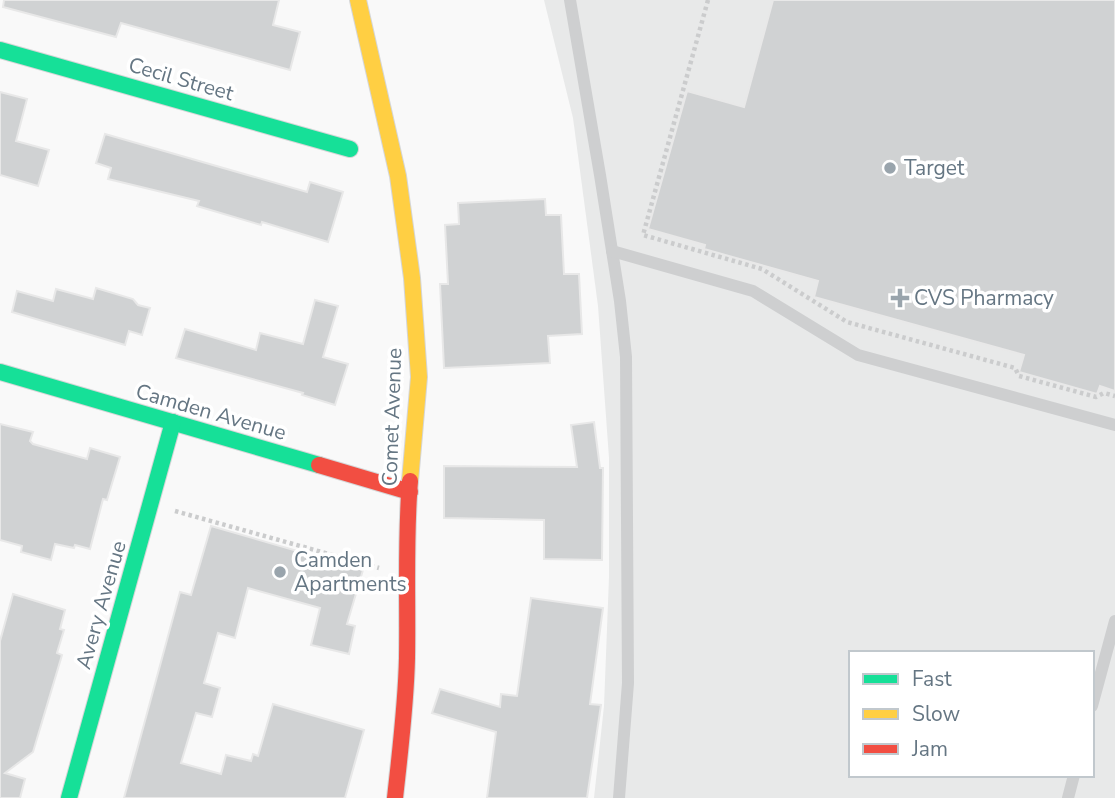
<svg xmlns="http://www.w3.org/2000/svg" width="1115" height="798" viewBox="0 0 1115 798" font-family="'Nunito Sans',sans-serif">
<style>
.built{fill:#e8e9e9;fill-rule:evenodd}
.building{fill:#d0d2d3;stroke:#e8e8e8;stroke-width:2}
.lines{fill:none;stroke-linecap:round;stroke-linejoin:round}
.fast-casing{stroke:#d5d6d7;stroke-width:18}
.slow-casing{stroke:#d5d6d7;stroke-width:18}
.jam-casing{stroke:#d5d6d7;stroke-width:18}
.path{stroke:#cbcccd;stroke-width:4.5;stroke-dasharray:3.5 3.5;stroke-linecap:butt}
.lane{stroke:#cecfd0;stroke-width:12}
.fast{stroke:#16e098;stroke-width:16}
.slow{stroke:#ffcf43;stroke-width:16}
.jam{stroke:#f24e42;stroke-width:16}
.poi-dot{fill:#99a4ac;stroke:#fff;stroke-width:2.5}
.labels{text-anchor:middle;stroke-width:7;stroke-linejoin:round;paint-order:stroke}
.street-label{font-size:21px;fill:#657683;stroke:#fff}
.poi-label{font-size:21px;fill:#657683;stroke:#fff;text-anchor:start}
</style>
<rect width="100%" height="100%" fill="#f9f9f9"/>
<!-- built -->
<path class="built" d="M544 0H1115V798H594L604 706 609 577V458L598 306 573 118ZM851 653H1092V775H851Z"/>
<!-- building -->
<g class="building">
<path d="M4 0H279L273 25 300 32 290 70 121 23 116 37 3 7Z"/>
<path d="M773 0H1115V391L1100 386 1097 394 1019 372 1024 355 814 297 818 281 704 249 705 245 648 229 687 91 744 107Z"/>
<path d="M0 92 27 99 16 141 49 150 38 186 0 175Z"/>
<path d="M105 134 307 192 310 182 343 192 328 242 262 222 261 225 197 206 199 201 108 179 111 168 96 163Z"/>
<path d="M545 199 546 215H561L564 274H579L582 334 548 336 550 363 444 368 440 284H448L445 225 459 224 458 203Z"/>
<path d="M96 288 133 299 138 305 150 308 142 335 129 331 125 345 12 312 17 291 53 301 56 289 93 299Z"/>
<path d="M315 300 338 306 323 357 348 364 335 405 302 395 303 393 176 358 185 329 256 350 260 333 303 344Z"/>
<path d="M594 422 600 468H603L602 560 544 559V520L444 518V466L577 467 571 425Z"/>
<path d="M0 424 33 432 30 441 33 444 87 459 90 448 120 457 107 500 103 499 90 549 75 545 74 548 55 544 51 560 21 552 22 546 0 540Z"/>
<path d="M211 526 363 570 347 624 355 626 349 654 311 645 320 608 248 588 235 638 218 633 204 683 220 688 212 717 196 713 181 763 221 774 226 755 251 761 253 754 258 756 273 704 364 730 345 798H124L180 592 191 595Z"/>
<path d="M13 594 65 610 60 629 64 630 57 653 62 655 33 752 5 773 25 779 20 798H0V641Z"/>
<path d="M531 598 603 608 590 704 601 705 587 798H487L496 732 432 713 440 689 500 707 501 694 517 696Z"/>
</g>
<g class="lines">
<defs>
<g id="fast">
<path d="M0 50 350 149"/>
<path d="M0 372 319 465"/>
<path d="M69 798 173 422"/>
</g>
<path id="slow" d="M358 0 398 176 412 278 419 377 410 481"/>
<g id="jam">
<path d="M319 465 410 492"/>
<path d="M395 798C400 752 406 705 407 658 408 599 405 540 410 481"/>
</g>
</defs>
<!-- fast casing -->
<use href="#fast" class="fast-casing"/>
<!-- slow casing -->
<use href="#slow" class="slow-casing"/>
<!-- jam casing -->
<use href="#jam" class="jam-casing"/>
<!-- path -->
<g class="path">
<path d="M708 0 643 235 762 269 847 322 1015 368 1019 376 1096 397 1104 393 1115 396"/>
<path d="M175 511 379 568"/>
</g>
<!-- lane -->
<g class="lane">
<path d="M570 0 600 175 620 301 626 357 628 683 619 798"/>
<path d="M612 251 753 291 858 355 1115 425"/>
<path d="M1092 706 1115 621"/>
<path d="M1068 798 1074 775"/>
</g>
<!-- fast -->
<use href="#fast" class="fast"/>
<!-- slow -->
<use href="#slow" class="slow"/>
<!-- jam -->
<use href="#jam" class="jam"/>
</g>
<!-- markers -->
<g class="poi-dot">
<circle cx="890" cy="168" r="7"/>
<path d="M896.5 287.5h7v7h7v7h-7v7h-7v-7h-7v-7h7z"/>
<circle cx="280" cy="572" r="7"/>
</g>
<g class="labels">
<!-- street labels -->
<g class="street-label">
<text transform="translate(181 79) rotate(16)" y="7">Cecil Street</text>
<text transform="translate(211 412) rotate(16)" y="7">Camden Avenue</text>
<text transform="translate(392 417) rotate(-88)" y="7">Comet Avenue</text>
<text transform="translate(101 605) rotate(-74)" y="7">Avery Avenue</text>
</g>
<!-- poi labels -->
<g class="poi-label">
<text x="904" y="175">Target</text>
<text x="914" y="305">CVS Pharmacy</text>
<text x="294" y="567">Camden<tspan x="294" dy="24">Apartments</tspan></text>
</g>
</g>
<!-- legend -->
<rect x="849" y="651" width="245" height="126" fill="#ffffff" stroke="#c1c8cd" stroke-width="2"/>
<rect x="863" y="674" width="35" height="10" fill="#16e098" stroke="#c1c8cd" stroke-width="2"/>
<text x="912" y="686" font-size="21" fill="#657683">Fast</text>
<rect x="863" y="709" width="35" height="10" fill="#ffcf43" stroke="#c1c8cd" stroke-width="2"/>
<text x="912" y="721" font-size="21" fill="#657683">Slow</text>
<rect x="863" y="744" width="35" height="10" fill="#f24e42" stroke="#c1c8cd" stroke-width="2"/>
<text x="912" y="756" font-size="21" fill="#657683">Jam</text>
</svg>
